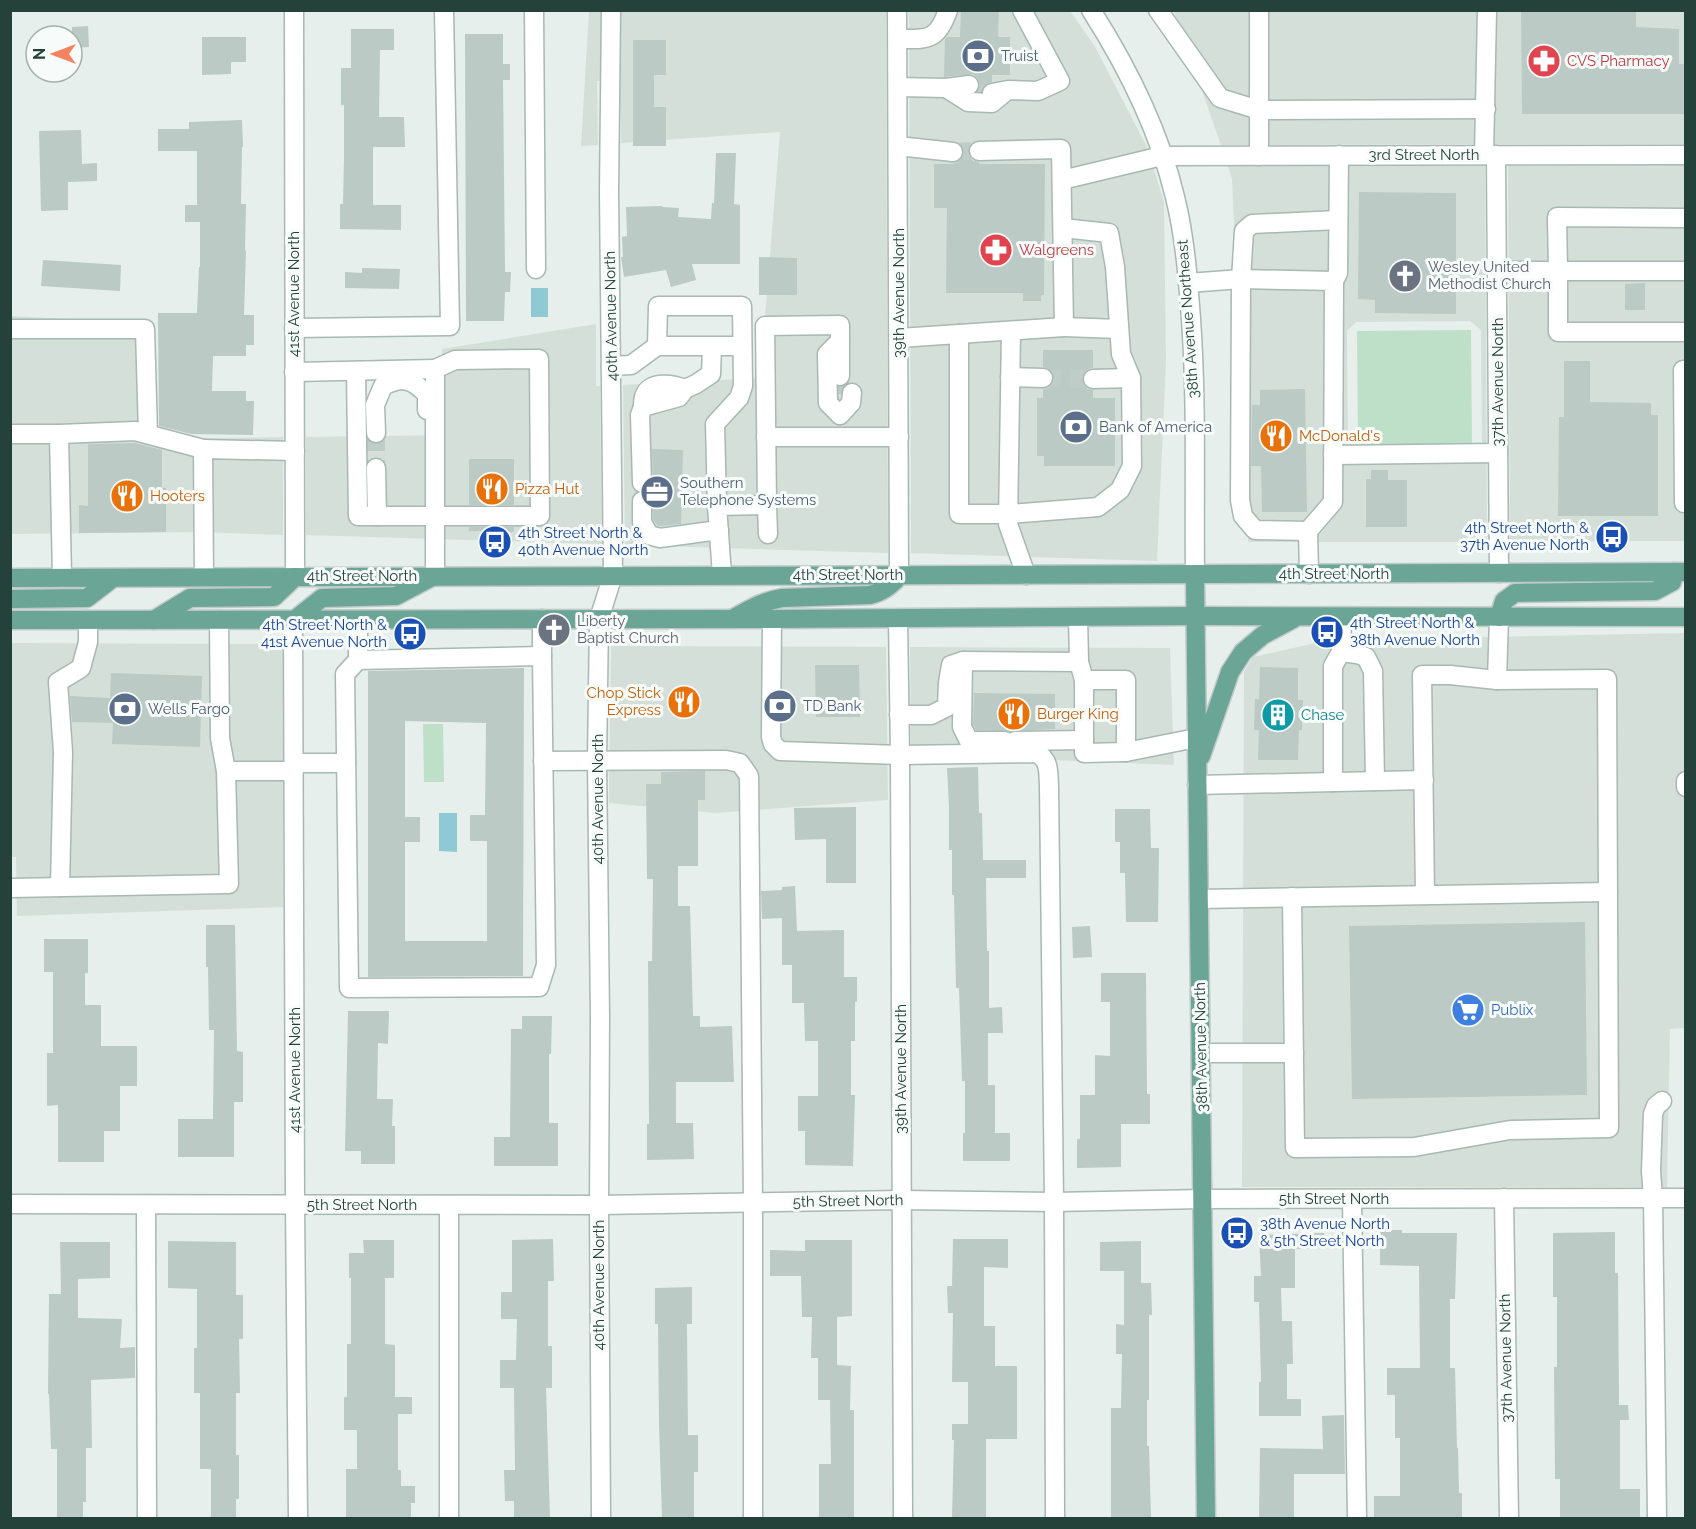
<svg xmlns="http://www.w3.org/2000/svg" width="1696" height="1529" viewBox="0 0 1696 1529" font-family="Raleway,sans-serif">
<style>
.built{fill:#d4dfda;fill-rule:evenodd}
.green{fill:#bfe0c8}
.water{fill:#8ec9d4}
.building{fill:#bbcac4;fill-rule:evenodd}
.lines{fill:none;stroke-linecap:round;stroke-linejoin:round}
.minor-tunnel{stroke:#bfccc8;stroke-width:18;stroke-dasharray:18 9;stroke-linecap:butt}
.minor-casing{stroke:#a8b8b2;stroke-width:21}
.major-casing{stroke:#c2cac8;stroke-width:21}
.minor{stroke:#fff;stroke-width:18}
.major{stroke:#6aa596;stroke-width:18}
.labels{text-anchor:middle;stroke-width:6;stroke-linejoin:round;paint-order:stroke}
.service-label{font-size:15px;fill:#4e5e75;stroke:#f7fbf9;text-anchor:start}
.health-label{font-size:15px;fill:#be3a42;stroke:#f7fbf9;text-anchor:start}
.street-label{font-size:15px;fill:#24423a;stroke:#f7fbf9}
.worship-label{font-size:15px;fill:#5b616d;stroke:#f7fbf9;text-anchor:start}
.food-label{font-size:15px;fill:#c56008;stroke:#f7fbf9;text-anchor:start}
.transit-label{font-size:15px;fill:#164399;stroke:#f7fbf9;text-anchor:start}
.culture-label{font-size:15px;fill:#0d838f;stroke:#f7fbf9;text-anchor:start}
.shop-label{font-size:15px;fill:#366cbe;stroke:#f7fbf9;text-anchor:start}
</style>
<rect width="100%" height="100%" fill="#e6efeb"/>
<!-- built -->
<g class="built">
<path d="M589 11H886L888 553 625 545 623 385 760 378 780 132 621 143 620 81H597L598 145 581 146Z"/>
<path d="M909 11H1070L1094 45 1147 147 1164 202 1166 361 1157 561 911 553Z"/>
<path d="M1174 11H1685V144L1221 145Z"/>
<path d="M1685 165V541H1510L1508 166Z"/>
<path d="M1228 166H1485L1487 542H1248L1232 179ZM1470 321 1481 330 1482 447 1348 448 1347 331 1356 322Z"/>
<path d="M11 316 144 323 151 439 283 437V535L201 532 11 534Z"/>
<path d="M596 324V386H600L602 544 306 535V437L445 435 442 349Z"/>
<path d="M1685 633 1686 1028 1670 1029 1667 1187H1242L1244 672 1253 657 1329 640Z"/>
<path d="M10 643 283 644V907L17 916 16 857H10Z"/>
<path d="M611 646 886 647 888 800 715 813 609 803Z"/>
<path d="M910 647 1170 648 1174 765 911 754Z"/>
</g>
<!-- green -->
<g class="green">
<path d="M1471 330 1472 447 1358 448 1357 331Z"/>
<path d="M443 724 444 782H424L423 724Z"/>
</g>
<!-- water -->
<g class="water">
<rect x="531" y="288" width="17" height="29"/>
<path d="M439 813H457V852L439 851Z"/>
</g>
<!-- building -->
<g class="building">
<path d="M961 10H999L998 37H1010V75H992V82L984 85 981 91H978L980 84 978 79 973 74 944 77 945 39 947 37H960Z"/>
<path d="M1521 10H1636V27L1679 29V64H1686V114H1522Z"/>
<path d="M88 26 89 47 72 48V27Z"/>
<path d="M351 29H394V50H380L379 117H404L405 147H373V205H401V230L340 229V204H343L344 158V105H341V68H351Z"/>
<path d="M465 34H503V64H510V80H503L505 272H511L510 292H505L504 321H466Z"/>
<path d="M202 37H246V62H231V74L202 75Z"/>
<path d="M633 40H666V75H654V107H666V146H633Z"/>
<path d="M242 120 243 147H242L241 204H246L245 250 246 251 244 315H254V345H246V356H213L212 391H246V401H254L253 435 191 434 159 426 158 313H197L199 267H200V222H185V205H197V151H158V129H189V122Z"/>
<path d="M81 130 82 164 97 163V181L68 182V210L41 211 39 131Z"/>
<path d="M963 147H969V156L973 161 979 162V164H1045L1044 295H1041V301H1023V293H946L947 208H934V164H952L958 162 962 159 964 154Z"/>
<path d="M716 153H736L734 204 740 205V264H692L696 280 671 287 666 270 624 277 621 257H623L622 237 627 236 626 207 662 206V207L679 208 678 217 711 219 712 203H714Z"/>
<path d="M1359 192 1456 193V314L1375 313V300L1358 299Z"/>
<path d="M759 257 797 258V295H759Z"/>
<path d="M43 260 121 265 120 291 41 286Z"/>
<path d="M362 268 400 269 399 289 345 288V272L362 273Z"/>
<path d="M1645 283V310H1625V284Z"/>
<path d="M1043 350H1093V368L1088 369 1083 373 1082 380 1083 384 1087 389 1093 390V398H1115V466H1044V456H1037V398H1043V389L1049 388 1052 384 1054 378 1053 373 1049 369 1043 367Z"/>
<path d="M1564 361H1590V402L1651 403V415H1658V516H1558L1559 417H1564Z"/>
<path d="M1305 389 1307 512H1262L1261 466H1251L1252 405H1260V390Z"/>
<path d="M135 443 162 450V488H166V532L79 533V505L88 506V444Z"/>
<path d="M652 449 683 450 681 524 659 526 657 525 653 519V500L649 492 652 488 653 483Z"/>
<rect x="469" y="459" width="45" height="46"/>
<path d="M1371 470H1388V480H1407V527H1366V479H1371Z"/>
<path d="M469 527H514V532L469 531Z"/>
<path d="M815 665H859L860 717H816Z"/>
<path d="M1260 667 1298 668V700H1303L1302 730H1299L1298 760H1258L1259 730H1254L1255 699H1259Z"/>
<path d="M524 668 523 976 368 977V671ZM405 721 486 723 485 815H470V841H487V941H405V842H420V817H405Z"/>
<path d="M111 673 202 676 200 747 112 744 113 723 72 722 70 696 110 698Z"/>
<path d="M974 693 1055 694V729L1010 731 976 730 973 724Z"/>
<path d="M978 767 979 813H982L983 860H1026V878H986L987 951H989V1008L1002 1007 1003 1033H988V1085H995V1133H1010V1161H963V1133H965V1081H962L959 988H956L954 895H952V850H949V807L947 768Z"/>
<path d="M705 771V800H698V866H678V906H690L693 1016H700V1027L732 1026 734 1082H676V1123H693L694 1159 647 1160V1124H649L648 961H652L653 879H647L646 784H661V772Z"/>
<path d="M856 807V883H826V839L795 840 794 808Z"/>
<path d="M1115 809H1150L1151 848H1159L1158 922H1126L1125 873H1120V842H1115Z"/>
<path d="M795 886 797 931 844 930V977H857V1002H855V1041H851V1095H855L853 1166 805 1165V1131H798V1096H818V1041H805L804 1003H792V965H782V918L762 919 761 891 782 890V887Z"/>
<path d="M1585 922 1587 1095 1352 1099 1349 926Z"/>
<path d="M206 925H235L237 1051 243 1052V1102H234V1157H178V1119H213L214 1030H209L208 967H206Z"/>
<path d="M1090 926 1092 957 1073 958 1072 927Z"/>
<path d="M44 939H88V973H85V1005H101V1046H137V1086H120V1131H104V1162H58V1105L47 1106V1053H53V972H44Z"/>
<path d="M1101 973H1146L1147 1094H1150V1124H1121V1167L1077 1168V1139H1080V1095H1095V1055L1110 1056V1002H1101Z"/>
<path d="M348 1011H389L388 1044 378 1043 377 1099H393L392 1126H395V1164H361V1151H345Z"/>
<path d="M522 1016H552L551 1054H549V1123H558V1166H494V1137H510L511 1029H522Z"/>
<path d="M1380 1230H1402V1233H1457L1455 1299H1450V1368H1455L1457 1448H1458L1459 1493H1462V1518H1374V1496H1400V1438H1395V1395H1387V1368H1420L1419 1266 1380 1265Z"/>
<path d="M1615 1232V1273H1618L1619 1405H1628L1629 1420H1620V1489H1640V1518H1560V1479H1555L1554 1367H1557V1297H1553V1233Z"/>
<path d="M1324 1233 1325 1248 1295 1249V1288H1281L1282 1321H1292L1293 1364H1287V1399H1301V1416H1259V1382H1261L1259 1302H1254V1276H1261L1259 1235Z"/>
<path d="M553 1239 554 1281H548V1346H552V1388H546L550 1518H514V1501H505L504 1470H515L514 1388H500V1360H516L517 1319H501V1292H512V1240Z"/>
<path d="M953 1239H1008V1268L984 1267V1326H995V1366H1017V1439H986V1518H952L954 1440H952V1424H968V1382H952L953 1313H948L947 1286H952Z"/>
<path d="M363 1240H394V1278H385V1344L395 1345V1397H412V1414H398V1470H401V1486H415V1503H411V1518H346V1469H357V1430H344V1397H347V1344H351V1278H349V1253H364Z"/>
<path d="M805 1240H852V1316L837 1317V1365L851 1366 850 1410H854V1518H819V1464H831L830 1400H818V1358H811L812 1317H802L801 1276H770V1250L805 1251Z"/>
<path d="M168 1241 236 1242V1295H243V1339H239L240 1393H236V1455H239V1499H236V1518H211V1469H200V1393H194V1348H197V1289L168 1288Z"/>
<path d="M1141 1241V1283H1151L1152 1315H1149V1400H1147V1446H1149L1151 1518H1111V1408H1121L1122 1354H1116V1324L1124 1325V1271H1100V1242Z"/>
<path d="M60 1242H110V1278L78 1279V1318L122 1319 120 1348 135 1347V1378L91 1380 92 1448H86V1502H83V1518H57V1449H51L49 1394H48L49 1294H61Z"/>
<path d="M692 1287V1324H687L688 1435H698V1472H694V1518H662L659 1424 658 1324H655V1288Z"/>
<path d="M1344 1415 1345 1474H1294V1518H1259L1260 1448 1323 1449 1322 1416Z"/>
</g>
<g class="lines">
<!-- minor-tunnel -->
<g class="minor-tunnel">
<path d="M969 93H992"/>
<path d="M953 152 979 151"/>
<path d="M840 376V394"/>
<path d="M1043 378 1093 379"/>
<path d="M376 433V468"/>
</g>
<defs>
<g id="minor">
<path d="M294 10 295 577"/>
<path d="M534 10 536 269"/>
<path d="M897 10 899 576"/>
<path d="M1091 10C1128 68 1159 130 1175 197 1185 237 1188 279 1191 319 1197 404 1194 490 1195 575"/>
<path d="M1158 10 1220 98 1259 110 1486 109"/>
<path d="M1259 10V156"/>
<path d="M898 39C927 39 937 42 948 10"/>
<path d="M898 87 946 88 969 85"/>
<path d="M946 88 968 102 992 103 1004 93"/>
<path d="M992 93 1008 90 1038 91 1060 81 1022 10"/>
<path d="M898 146 953 152"/>
<path d="M1484 155 1487 10"/>
<path d="M1496 155 1499 573"/>
<path d="M1062 180 1162 156 1686 155"/>
<path d="M1686 218 1557 217 1558 271V332H1686"/>
<path d="M1497 271H1686"/>
<path d="M1334 281 1338 273 1339 155"/>
<path d="M1188 283 1241 279 1334 281 1333 502 1308 531 1309 574"/>
<path d="M1064 327 1119 329"/>
<path d="M294 328 450 326 444 10"/>
<path d="M10 329H145L148 434"/>
<path d="M1011 331 1008 524 1026 575"/>
<path d="M959 334V514H1009L1098 507 1120 490 1132 466 1131 378 1121 354 1115 267 1109 233 1063 228"/>
<path d="M899 338 1064 327 1061 149 979 151"/>
<path d="M840 341 827 354 828 403 840 415"/>
<path d="M657 346 658 306H742L743 386 739 398 715 424 717 506"/>
<path d="M611 366 631 365 657 346H742"/>
<path d="M1686 370H1683L1684 503H1686"/>
<path d="M356 371 358 516H540L539 359 455 360 435 369"/>
<path d="M294 372 435 369V575"/>
<path d="M1010 377 1043 378"/>
<path d="M1093 379 1131 378"/>
<path d="M643 407C643 403 643 400 644 397 649 380 673 384 685 389"/>
<path d="M840 415 851 403 852 393"/>
<path d="M376 433 375 405 383 386C402 376 413 379 427 395V410"/>
<path d="M10 434H59L135 431 203 449"/>
<path d="M59 434 62 578"/>
<path d="M766 437H899"/>
<path d="M1333 455 1498 453"/>
<path d="M376 468 377 516"/>
<path d="M642 483 640 415 643 407 679 397 685 389 696 384 711 374 712 347"/>
<path d="M642 501V522L649 535 660 538 719 530"/>
<path d="M767 505 768 534"/>
<path d="M1308 531 1255 530 1243 516 1240 500 1241 279 1244 231 1252 224 1338 220"/>
<path d="M722 575 717 506 767 505 765 326 840 325V376"/>
<path d="M204 577 203 449 295 451"/>
<path d="M772 619 771 737 773 744 780 751 900 755 1037 753C1050 761 1048 771 1049 786L1054 1202 1055 1518"/>
<path d="M898 619 900 755 903 1518"/>
<path d="M358 620V660"/>
<path d="M293 621 295 1205 298 1518"/>
<path d="M1341 652 1357 654 1366 657 1373 671 1375 781"/>
<path d="M542 656 546 965 539 987 349 988 345 674 358 660Z"/>
<path d="M542 656V619"/>
<path d="M963 661 962 727 969 741H1005"/>
<path d="M1079 662 1084 680V753L1126 752V680H1084"/>
<path d="M1497 680 1499 617"/>
<path d="M899 715H931L947 707 948 683 951 665 963 661 1079 662 1078 617"/>
<path d="M1015 741 1084 740"/>
<path d="M1126 752 1196 738"/>
<path d="M543 761 726 760 740 763 749 776 753 1202V1518"/>
<path d="M294 763H346"/>
<path d="M226 771H294"/>
<path d="M1686 781V787"/>
<path d="M1333 782V666L1341 652 1342 617"/>
<path d="M1197 785 1424 780"/>
<path d="M60 887 63 752 58 682 81 668 88 642V620"/>
<path d="M10 888 229 884 226 771 220 738 219 620"/>
<path d="M1292 897 1295 1148 1414 1147 1510 1130 1609 1128 1607 679 1497 680 1450 675H1422L1425 895"/>
<path d="M1199 899 1608 892"/>
<path d="M1201 1053H1294"/>
<path d="M1504 1198 1509 1518"/>
<path d="M1352 1199 1357 1518"/>
<path d="M10 1204 599 1205 902 1200 1054 1202 1203 1199 1686 1198"/>
<path d="M146 1205 147 1518"/>
<path d="M449 1518V1205"/>
<path d="M601 1518 599 1205 600 1018 597 760 599 619 613 575 609 192 611 10"/>
<path d="M1657 1518 1653 1198 1651 1171 1653 1114 1656 1106 1662 1101"/>
</g>
<g id="major">
<path d="M1195 575 1206 1518"/>
<path d="M10 578C569 576 1127 575 1686 572"/>
<path d="M10 599 87 598 113 578"/>
<path d="M1499 617 1504 601 1515 593 1655 591 1672 582 1674 572"/>
<path d="M734 618C750 609 763 601 782 598L870 595C883 592 891 586 899 576"/>
<path d="M10 620 772 619 1194 616 1686 617"/>
<path d="M154 620 190 598 274 597 295 577"/>
<path d="M293 621 322 598 396 596 430 578"/>
<path d="M1201 756 1230 672 1243 652 1263 635 1293 619"/>
</g>
</defs>
<!-- minor casing -->
<use href="#minor" class="minor-casing"/>
<!-- major casing -->
<use href="#major" class="major-casing"/>
<!-- minor -->
<use href="#minor" class="minor"/>
<!-- major -->
<use href="#major" class="major"/>
</g>
<!-- icons -->
<defs>
<symbol id="bank-disc" viewBox="-11 -11 22 22"><circle r="9.5" fill="#5c6f8a" stroke="#f7fbf9"/><path d="M-6-4H6V4H-6ZM0-2.3a2.3 2.3 0 1 0 0 4.6a2.3 2.3 0 1 0 0-4.6Z" fill="#fff"/></symbol>
<symbol id="pharmacy-disc" viewBox="-11 -11 22 22"><circle r="9.5" fill="#e0444e" stroke="#f7fbf9"/><path d="M-2-6h4v4h4v4h-4v4h-4v-4h-4v-4h4Z" fill="#fff"/></symbol>
<symbol id="church-disc" viewBox="-11 -11 22 22"><circle r="9.5" fill="#6b7280" stroke="#f7fbf9"/><path d="M-1.2-6h2.4v3.5h3.3v2.4h-3.3V6h-2.4V-.1h-3.3v-2.4h3.3Z" fill="#fff"/></symbol>
<symbol id="restaurant-disc" viewBox="-11 -11 22 22"><circle r="9.5" fill="#e8710a" stroke="#f7fbf9"/><path d="M-5-6h1v4h1v-4h1v4h1v-4h1v5L-1.5 .5V6h-2V.5L-5-1ZM5-6V6H3V1.5H1.5Q1.5-4 5-6Z" fill="#fff"/></symbol>
<symbol id="office-disc" viewBox="-11 -11 22 22"><circle r="9.5" fill="#5c6f8a" stroke="#f7fbf9"/><path d="M-6-3h4V-5.5h4V-3h4V5H-6ZM-1-4.5V-3h2v-1.5ZM-6 0V1H6V0Z" fill="#fff"/></symbol>
<symbol id="bus-disc" viewBox="-11 -11 22 22"><circle r="9.5" fill="#1a4fb4" stroke="#f7fbf9"/><path d="M-5-6H5V4H4V6H2V4H-2V6H-4V4H-5ZM-3.5-4V0h7V-4ZM-3.5 1.2v1.5H-2V1.2ZM2 1.2v1.5H3.5V1.2Z" fill="#fff"/></symbol>
<symbol id="building-disc" viewBox="-11 -11 22 22"><circle r="9.5" fill="#0f9aa8" stroke="#f7fbf9"/><path d="M-4-6H4V6H1V3H-1V6H-4ZM-2.5-4.3h1.7v1.8h-1.7ZM.8-4.3h1.7v1.8H.8ZM-2.5-1h1.7V.8h-1.7ZM.8-1h1.7V.8H.8Z" fill="#fff"/></symbol>
<symbol id="supermarket-disc" viewBox="-11 -11 22 22"><circle r="9.5" fill="#3f7fe0" stroke="#f7fbf9"/><path d="M-6-5.5h2.5l.6 2H6L4.5 2H-2.5L-4.4-4H-6ZM-1.5 3.2a1.3 1.3 0 1 0 .1 0ZM3 3.2a1.3 1.3 0 1 0 .1 0Z" fill="#fff"/></symbol>
</defs>
<g fill-rule="evenodd">
<use href="#bank-disc" x="959" y="37" width="38" height="38"/>
<use href="#pharmacy-disc" x="1525" y="42" width="38" height="38"/>
<use href="#pharmacy-disc" x="977" y="231" width="38" height="38"/>
<use href="#church-disc" x="1386" y="257" width="38" height="38"/>
<use href="#bank-disc" x="1057" y="408" width="38" height="38"/>
<use href="#restaurant-disc" x="1257" y="417" width="38" height="38"/>
<use href="#restaurant-disc" x="473" y="470" width="38" height="38"/>
<use href="#office-disc" x="638" y="473" width="38" height="38"/>
<use href="#restaurant-disc" x="108" y="477" width="38" height="38"/>
<use href="#bus-disc" x="1593" y="518" width="38" height="38"/>
<use href="#bus-disc" x="476" y="523" width="38" height="38"/>
<use href="#church-disc" x="535" y="611" width="38" height="38"/>
<use href="#bus-disc" x="1308" y="613" width="38" height="38"/>
<use href="#bus-disc" x="391" y="615" width="38" height="38"/>
<use href="#restaurant-disc" x="665" y="683" width="38" height="38"/>
<use href="#bank-disc" x="761" y="687" width="38" height="38"/>
<use href="#bank-disc" x="106" y="690" width="38" height="38"/>
<use href="#restaurant-disc" x="995" y="695" width="38" height="38"/>
<use href="#building-disc" x="1259" y="696" width="38" height="38"/>
<use href="#supermarket-disc" x="1449" y="991" width="38" height="38"/>
<use href="#bus-disc" x="1218" y="1214" width="38" height="38"/>
</g>
<g class="labels">
<!-- service labels -->
<g class="service-label">
<text x="1001" y="61">Truist</text>
<text x="1099" y="432">Bank of America</text>
<text x="680" y="488">Southern<tspan x="680" dy="17">Telephone Systems</tspan></text>
<text x="803" y="711">TD Bank</text>
<text x="148" y="714">Wells Fargo</text>
</g>
<!-- health labels -->
<g class="health-label">
<text x="1567" y="66">CVS Pharmacy</text>
<text x="1019" y="255">Walgreens</text>
</g>
<!-- street labels -->
<g class="street-label">
<text x="1424" y="160">3rd Street North</text>
<text transform="translate(899 293) rotate(-90)" y="5">39th Avenue North</text>
<text transform="translate(294 294) rotate(-90)" y="5">41st Avenue North</text>
<text transform="translate(611 316) rotate(-91)" y="5">40th Avenue North</text>
<text transform="translate(1188 319) rotate(-94)" y="5">38th Avenue Northeast</text>
<text transform="translate(1498 382) rotate(-90)" y="5">37th Avenue North</text>
<text x="1334" y="579">4th Street North</text>
<text x="848" y="580">4th Street North</text>
<text x="362" y="581">4th Street North</text>
<text transform="translate(598 799) rotate(-90)" y="5">40th Avenue North</text>
<text transform="translate(1201 1047) rotate(-91)" y="5">38th Avenue North</text>
<text transform="translate(901 1069) rotate(-90)" y="5">39th Avenue North</text>
<text transform="translate(295 1070) rotate(-90)" y="5">41st Avenue North</text>
<text x="1334" y="1204">5th Street North</text>
<text transform="translate(848 1201) rotate(-1)" y="5">5th Street North</text>
<text x="362" y="1210">5th Street North</text>
<text transform="translate(599 1285) rotate(-90)" y="5">40th Avenue North</text>
<text transform="translate(1506 1358) rotate(-91)" y="5">37th Avenue North</text>
</g>
<!-- worship labels -->
<g class="worship-label">
<text x="1428" y="272">Wesley United<tspan x="1428" dy="17">Methodist Church</tspan></text>
<text x="577" y="626">Liberty<tspan x="577" dy="17">Baptist Church</tspan></text>
</g>
<!-- food labels -->
<g class="food-label">
<text x="1299" y="441">McDonald's</text>
<text x="515" y="494">Pizza Hut</text>
<text x="150" y="501">Hooters</text>
<text x="661" y="698" text-anchor="end">Chop Stick<tspan x="661" dy="17">Express</tspan></text>
<text x="1037" y="719">Burger King</text>
</g>
<!-- transit labels -->
<g class="transit-label">
<text x="1589" y="533" text-anchor="end">4th Street North &amp;<tspan x="1589" dy="17">37th Avenue North</tspan></text>
<text x="518" y="538">4th Street North &amp;<tspan x="518" dy="17">40th Avenue North</tspan></text>
<text x="1350" y="628">4th Street North &amp;<tspan x="1350" dy="17">38th Avenue North</tspan></text>
<text x="387" y="630" text-anchor="end">4th Street North &amp;<tspan x="387" dy="17">41st Avenue North</tspan></text>
<text x="1260" y="1229">38th Avenue North<tspan x="1260" dy="17">&amp; 5th Street North</tspan></text>
</g>
<!-- culture labels -->
<g class="culture-label">
<text x="1301" y="720">Chase</text>
</g>
<!-- shop labels -->
<g class="shop-label">
<text x="1491" y="1015">Publix</text>
</g>
</g>
<!-- border -->
<rect width="1696" height="1529" fill="none" stroke="#24423a" stroke-width="24"/>
<!-- north arrow -->
<g transform="translate(54 54) rotate(270)"><circle r="28" fill="#f7fbf9" stroke="#a3b1ad" stroke-width="1.5"/>
<path d="M0-4.5L10 22L0 15L-10 22Z" fill="#f4845f"/>
<text y="-9" font-size="16" font-weight="bold" text-anchor="middle" fill="#24423a">N</text>
</g>
</svg>
